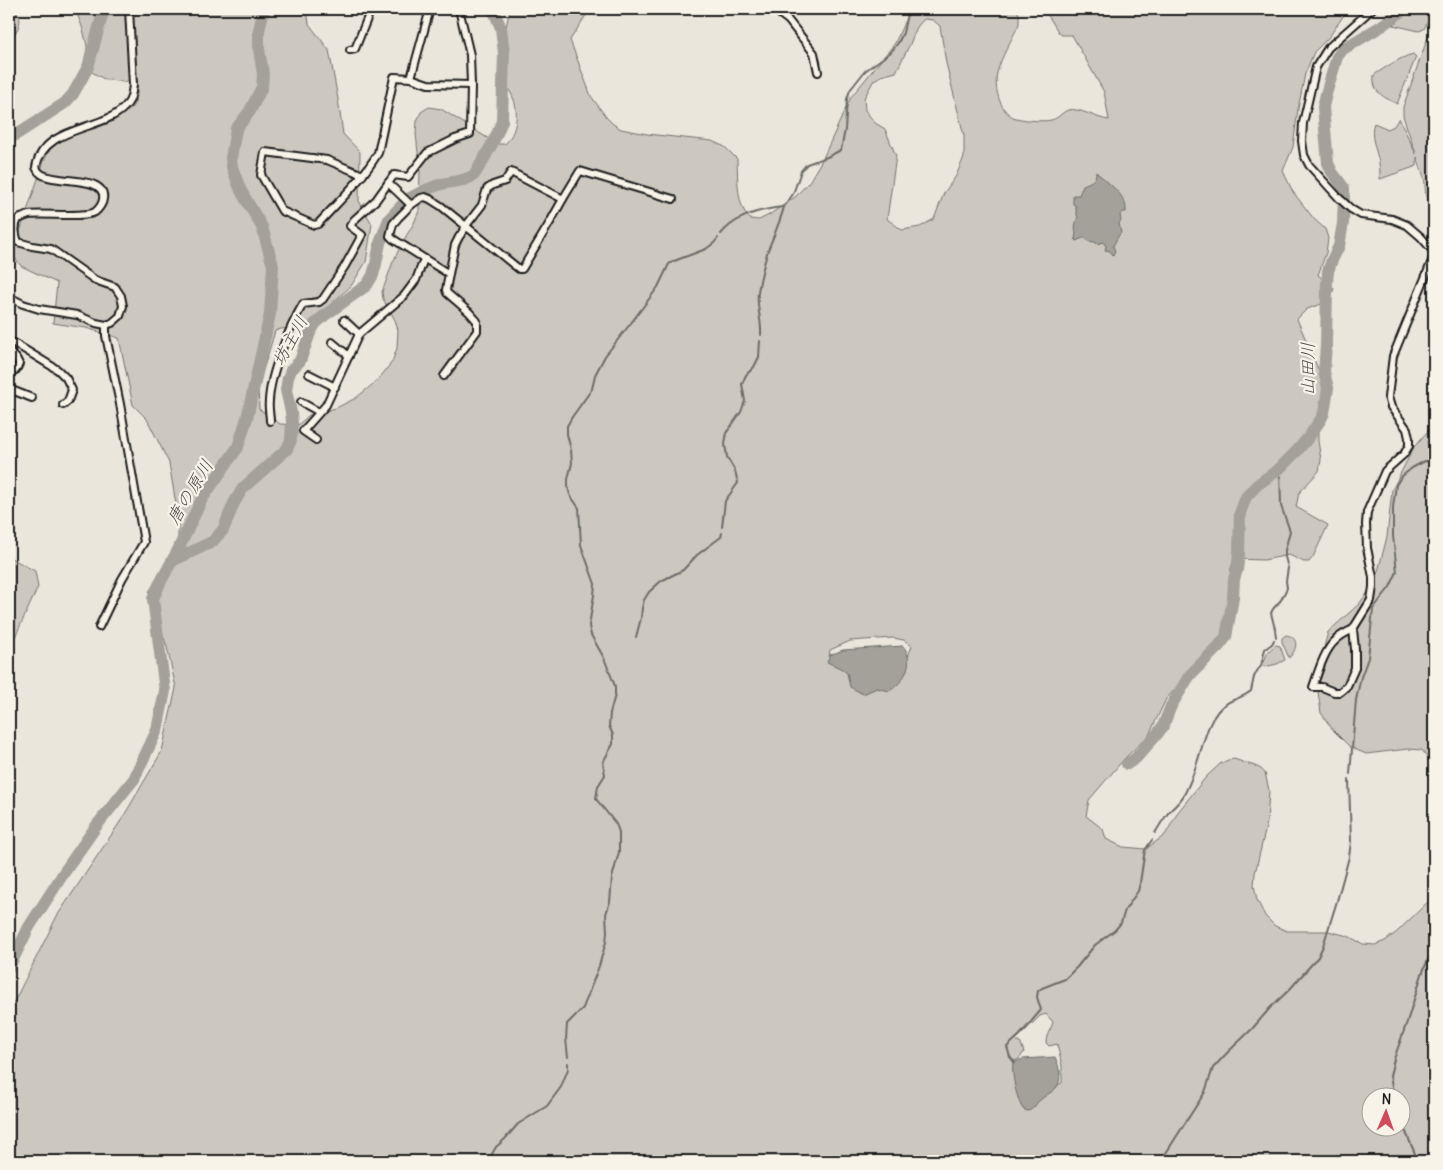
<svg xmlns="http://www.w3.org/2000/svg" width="1443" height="1170" viewBox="0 0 1443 1170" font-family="Delius,'Klee One',sans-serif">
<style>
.green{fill:#ccc8c0;stroke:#74726e;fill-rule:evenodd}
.water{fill:#a3a19a;stroke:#6d6c68}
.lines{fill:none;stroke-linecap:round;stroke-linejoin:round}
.stream{stroke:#6d6c68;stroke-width:2}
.river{stroke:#a3a19a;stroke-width:12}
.minor-casing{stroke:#1c1c1c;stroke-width:10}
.minor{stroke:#f7f3e8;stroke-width:6}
.labels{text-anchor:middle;stroke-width:4.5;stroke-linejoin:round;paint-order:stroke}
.water-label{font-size:18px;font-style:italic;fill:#52514e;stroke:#f7f3e8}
</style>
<rect width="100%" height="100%" fill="#eae6dc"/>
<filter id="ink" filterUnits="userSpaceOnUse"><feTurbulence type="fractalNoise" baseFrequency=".02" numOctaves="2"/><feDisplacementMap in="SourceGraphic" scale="10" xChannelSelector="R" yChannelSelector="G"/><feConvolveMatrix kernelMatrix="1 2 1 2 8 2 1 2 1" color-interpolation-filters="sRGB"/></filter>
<g filter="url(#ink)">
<!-- green -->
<g class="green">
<path d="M9 9C29 15 17 31 9 42Z"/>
<path d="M62 9H307L309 24 329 50 338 99 343 134 360 152 359 201 372 224 366 262 351 286 305 327 281 329 275 331 258 387 259 409 280 424 298 425 309 415 336 408 356 398 378 380 392 362 397 348 398 330 395 320 383 299 382 292 393 262 402 243 414 223 419 211 420 171 416 134 417 121 421 112 429 107 441 109 497 144H505C516 133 519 115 514 100 510 90 504 82 503 71 502 50 505 29 510 9H590L570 40 591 96 606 117 613 124 621 129 647 134 712 141 725 147 737 159C738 179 736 205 750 219L759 220 769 215 795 197 809 182 823 158 851 97 895 43 910 9H1017L1019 15V24C1012 39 1001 57 997 73 994 87 999 110 1013 117 1020 120 1044 122 1051 120 1058 119 1062 112 1068 110 1079 107 1097 119 1109 120L1104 92 1072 35H1062L1059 33 1044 9H1348L1329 37 1314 52 1305 74 1298 109 1293 147 1283 171 1293 192 1314 219 1325 229 1328 238 1326 253 1318 275 1334 288 1330 301 1307 309 1297 319 1327 390 1328 401 1326 408 1318 417V441L1321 460 1319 471 1299 493 1296 507 1328 525 1313 557 1309 562H1304L1289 555 1264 560 1234 559 1231 568 1228 607 1222 645 1216 652 1197 660 1185 678 1166 699 1149 735 1124 759 1089 800 1086 816 1103 829 1106 839 1123 847 1146 849 1165 835 1178 812 1206 777 1220 764 1228 760 1234 759 1255 766 1261 769 1265 773 1269 790 1267 823 1255 873 1254 885 1257 900 1265 916 1275 926 1287 931H1328L1348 936 1363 944 1375 945 1385 941 1397 932 1434 896V1161H9V1010L12 1006 57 916 122 819 162 751 176 688 167 647 149 592 170 557 178 537V516L169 463 147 419 133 405 119 338 86 328 53 323 57 283 21 266 15 258 14 249 44 161 51 147 58 140 130 110C136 102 139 95 136 84L104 79 85 68C83 61 86 55 87 48 87 42 79 13 74 10 71 9 66 10 62 10ZM924 19 933 20 940 26 946 63 964 136V157L956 176 944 193 934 219 920 227 902 230 887 219 896 156 885 129 875 123 865 110 864 98 874 80 881 76 896 72 910 44 917 27ZM893 638 904 640 912 646 904 667 850 672 829 658 830 650 850 641ZM1046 1014 1053 1022C1051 1030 1046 1034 1046 1043L1049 1046 1057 1044 1062 1066V1083L1051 1088 1014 1065V1061L1019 1059 1024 1052 1021 1044 1016 1040 1040 1016ZM1370 1098H1400V1128H1370Z"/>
<path d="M1412 9H1433L1424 29 1419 31 1393 25Z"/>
<path d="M1434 20V209C1422 196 1427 192 1424 178 1422 171 1419 164 1417 157V166L1380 179C1380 174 1380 168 1379 163 1377 151 1369 135 1374 123L1388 129 1394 126 1399 118 1416 154 1403 116V107Z"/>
<path d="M1413 54 1416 57 1397 104C1384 97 1372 93 1374 75 1386 67 1399 58 1413 54Z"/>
<path d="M1434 424V772L1430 760 1422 750 1408 749 1366 754 1350 747 1333 730 1321 713 1317 684 1323 651 1328 632 1359 604 1371 588 1377 575 1387 537 1392 490 1414 447Z"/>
<path d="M9 557 35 571 38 587 9 650Z"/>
<path d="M1286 635C1300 637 1297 650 1289 658L1282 642V638Z"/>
<path d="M1276 645 1280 646 1285 660 1277 664 1264 667C1264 657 1268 650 1276 645Z"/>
</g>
<!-- water -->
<g class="water">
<path d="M1096 172C1107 182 1128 196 1126 212H1123L1120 215 1121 221 1119 223 1121 233 1119 235 1113 246 1115 251 1113 255 1110 251 1105 250 1106 246 1103 242 1097 244 1095 242 1088 241 1086 238H1083L1076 241 1075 238 1076 233C1074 229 1076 221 1078 217L1076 212V206L1073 204V195H1079L1083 185C1090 182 1096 181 1096 172Z"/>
<path d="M903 646C916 661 904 683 889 691L877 688 863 694 850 687 847 673 840 668 827 662 830 655 843 650Z"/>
<path d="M1055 1057C1059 1065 1063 1081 1056 1088 1051 1093 1044 1096 1039 1101 1034 1106 1034 1110 1027 1111L1023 1109C1017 1101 1011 1073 1013 1063L1023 1059Z"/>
</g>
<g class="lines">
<!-- stream -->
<g class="stream">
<path d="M721 234C737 215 761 209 784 207L793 194 801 171 807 164 827 157 841 150 845 130 847 99 850 90 865 71 891 52 898 43 903 33 908 9"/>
<path d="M761 335C762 320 756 306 758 292 760 278 764 264 768 250 774 235 780 222 784 207"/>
<path d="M722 527 725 501 738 483 735 471 727 457 725 444 727 432 741 412 745 401 742 384 746 375 754 367 759 357 760 341"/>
<path d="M636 637 641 618 642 608 644 600 649 592 661 581 683 570 697 555 721 537 722 533"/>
<path d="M1276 637 1275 629 1271 613 1273 609 1281 600 1287 588 1286 581 1288 568 1285 557V550L1290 531 1281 506 1280 469"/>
<path d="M1350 774 1356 700 1361 677 1368 658 1373 609 1390 587 1397 572 1393 536V507L1396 485 1401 477 1412 468 1425 461 1434 462"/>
<path d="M1155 833C1159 826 1163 820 1168 813 1174 806 1181 802 1185 793 1191 781 1196 767 1200 753 1205 738 1208 723 1218 711 1229 698 1240 700 1251 691L1254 677 1257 671 1261 666 1265 649 1272 644 1274 640"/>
<path d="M568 1057 566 1039 567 1024 583 1008 599 966 606 942 607 932 606 914 610 902 612 878 619 852V832L616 824 596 799 598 786 605 775 603 762 613 744V735L609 726 610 713 615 695V686L604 658 591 635 589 626 594 595 595 584 581 545 579 508 570 495 568 487V479L572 463 571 450 567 434V426L572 417 592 389 595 375 605 356 631 323 658 287 669 264 674 261 706 249 714 243 718 238"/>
<path d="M1015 1063 1010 1057 1007 1047 1020 1035 1041 1010 1037 997 1038 991 1042 988 1065 979 1077 967 1095 945 1115 930 1121 923 1125 910 1138 891 1140 883 1144 856 1145 850 1152 840"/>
<path d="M1394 1098 1390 1076 1394 1059 1407 1022 1422 974 1434 945"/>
<path d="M1400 1118 1418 1161"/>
<path d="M488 1161 496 1147 505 1139 518 1124 547 1106 561 1087 568 1069V1063"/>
<path d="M1158 1161 1166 1153 1205 1092 1213 1068 1228 1052 1252 1029 1270 1008 1290 989 1318 957 1323 946 1337 901 1349 857 1351 841 1349 780"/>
</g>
<!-- river -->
<g class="river">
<path d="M9 139 65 103 73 94 88 67 104 9"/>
<path d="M408 199C419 193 430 187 442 184 453 181 465 182 474 175 485 158 495 141 502 121L504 53 501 28 493 9"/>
<path d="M172 561 212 542 223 530 234 503 243 488 287 449 291 440 292 422 291 412 286 390 288 378 291 370 300 361 310 333 315 324 325 315 367 285 373 275 376 264 380 243 389 219 403 204"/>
<path d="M1127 764 1136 758 1158 733 1163 726 1171 706 1185 683 1190 675 1219 646 1226 637 1233 598 1234 579 1237 570 1239 554 1240 513 1246 497 1257 485 1279 469 1296 452 1308 438 1321 419 1324 413 1328 388 1324 372 1326 345 1327 284 1328 271 1332 260 1339 246 1343 223 1344 195V188L1332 172 1328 163 1323 107 1326 94 1337 57 1343 49 1380 27 1404 9"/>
<path d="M9 967 29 927 65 871 97 825 134 779 157 730 165 691 153 599 160 583 178 550 202 499 238 447 247 418 270 314 273 266 262 227 241 191 232 167 231 158 236 129 250 111 262 87 263 74 259 49V30L264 9"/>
</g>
<defs>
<g id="minor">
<path d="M776 9 780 14 788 20 814 53 818 72"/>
<path d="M1372 9 1328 48 1316 67 1303 123 1302 141 1304 155 1309 165 1339 198 1351 209 1361 215 1392 219 1407 225 1421 237 1434 252"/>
<path d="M350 50 355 49 371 9"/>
<path d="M411 78 430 9"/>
<path d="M363 175 327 160 265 152 261 175 282 211 314 225 318 224C339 201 362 180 378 153L394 77 411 78 428 84 471 85"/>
<path d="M388 183 411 205"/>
<path d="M563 199 580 171 673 199"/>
<path d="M449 274 455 245 459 237 466 227"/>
<path d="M9 297 23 304 39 309 77 315 96 323 106 325 112 323 120 316 123 306 121 296 115 287 95 280 51 249 32 246 18 242C15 233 14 227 18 219 22 218 25 216 29 215 43 213 86 218 95 212 99 209 103 203 103 199 107 174 53 185 40 173 38 172 37 169 36 167 44 123 108 132 128 103 132 98 132 91 133 85L129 9"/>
<path d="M344 320 359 334"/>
<path d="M9 340 58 370 66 378 72 390 68 401 63 405"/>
<path d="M332 342 349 356"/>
<path d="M9 352 16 358 19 364 16 370 9 371"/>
<path d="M309 374 335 387"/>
<path d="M444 376 477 331V321L469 312 447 293 446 290 449 274 393 239 390 236 393 224 398 218 411 205 421 198 425 197 430 199 441 206 519 269H522L549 224 563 199 511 172 505 181 493 185 487 189 482 205 465 227"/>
<path d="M9 389 32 398"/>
<path d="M301 402 319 412"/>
<path d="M270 421C270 415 268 408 269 401 270 374 289 328 303 304L319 302 323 299 345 266 362 235 350 226 354 220 376 200 394 175 408 177 427 153 455 139 470 134 471 85 470 55 459 9"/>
<path d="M316 440 303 431 326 405 359 334 404 296 416 280 424 259"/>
<path d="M99 627 122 579 144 542 120 404 106 336V325"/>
<path d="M1353 629C1348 632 1340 635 1336 640 1324 650 1318 673 1313 687H1322L1334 692H1340L1347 686 1355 668V649L1353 629 1371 600 1373 587V577L1367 548 1366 524 1367 512 1385 471 1404 454 1409 446V438L1407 429 1391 407 1388 397 1393 356 1434 256"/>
</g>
</defs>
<!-- minor casing -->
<use href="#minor" class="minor-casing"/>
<!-- minor -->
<use href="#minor" class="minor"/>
</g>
</g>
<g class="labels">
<!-- water labels -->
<g class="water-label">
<text transform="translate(290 341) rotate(-61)" y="6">坊主川</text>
<text transform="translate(1308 369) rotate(-90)" y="6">山田川</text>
<text transform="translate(190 492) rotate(-59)" y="6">唐の原川</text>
</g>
</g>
<!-- margin -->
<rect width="1443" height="1170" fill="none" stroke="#f7f3e8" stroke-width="30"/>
<rect x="15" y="15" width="1413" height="1140" fill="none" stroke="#1c1c1c" stroke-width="2" filter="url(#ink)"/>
<!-- north arrow -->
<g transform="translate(1386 1112) rotate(2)"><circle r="24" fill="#f7f3e8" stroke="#9f9d96"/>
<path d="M0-4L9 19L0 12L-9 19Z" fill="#d1495b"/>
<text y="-8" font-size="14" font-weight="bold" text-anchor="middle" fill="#1c1c1c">N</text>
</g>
</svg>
